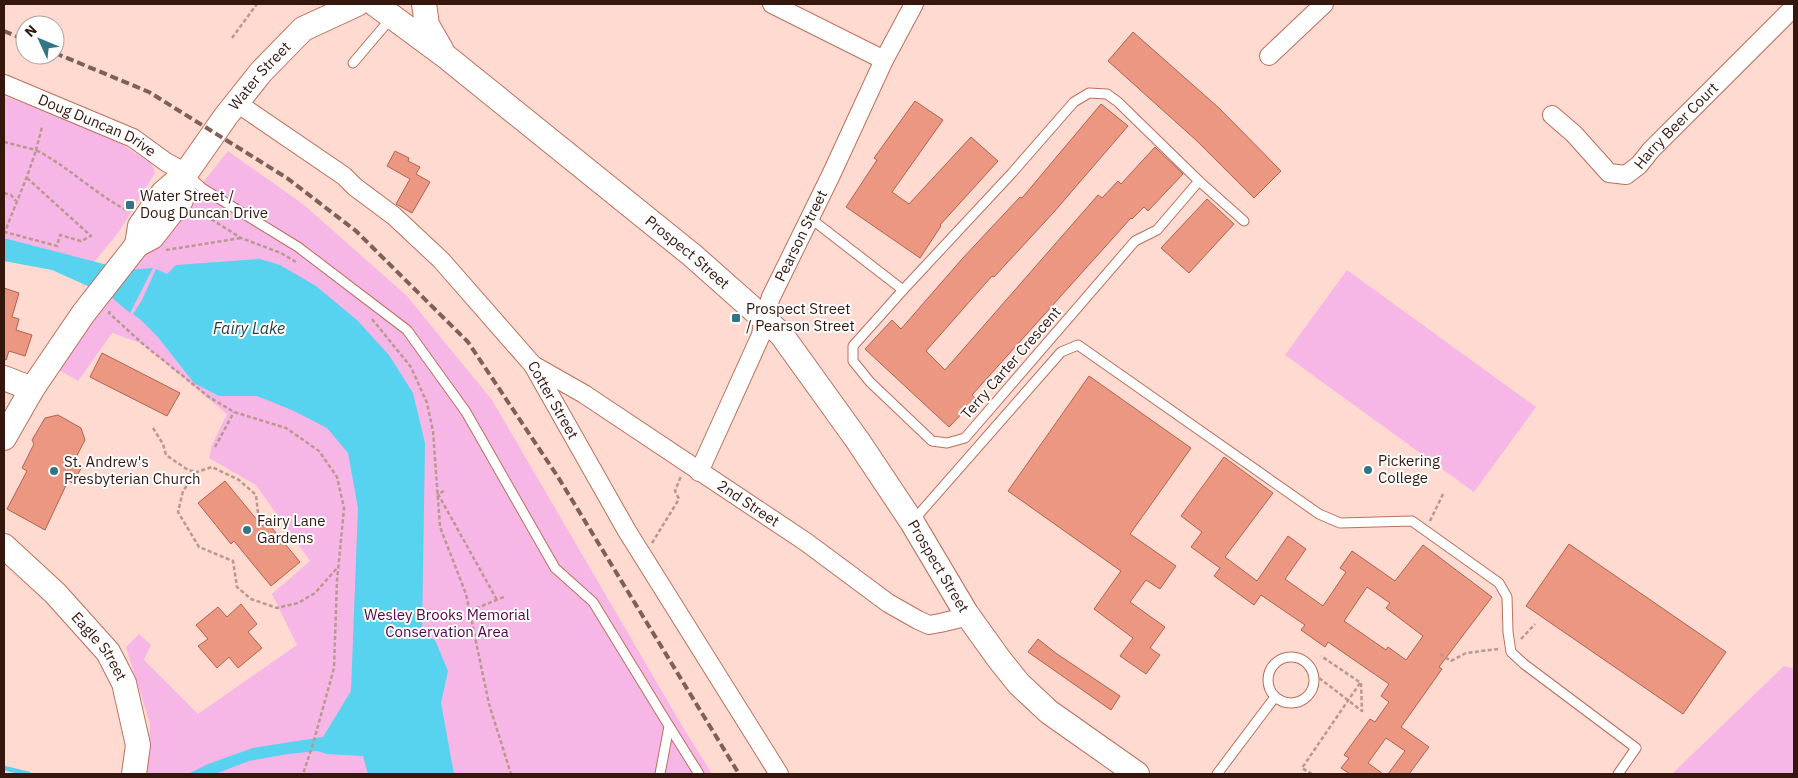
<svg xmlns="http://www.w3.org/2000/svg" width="1798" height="778" viewBox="0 0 1798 778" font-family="'IBM Plex Sans',sans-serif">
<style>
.green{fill:#f6b6e6}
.water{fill:#57d2ef}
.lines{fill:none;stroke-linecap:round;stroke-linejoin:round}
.stream{stroke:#57d2ef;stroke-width:4.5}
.building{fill:#eb9781;stroke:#b1634e;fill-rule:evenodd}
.lane-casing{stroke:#be6f59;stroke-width:11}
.street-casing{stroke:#be6f59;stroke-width:20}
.secondary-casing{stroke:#be6f59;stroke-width:26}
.path{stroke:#ba988e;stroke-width:2.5;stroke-dasharray:4 2.5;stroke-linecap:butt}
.lane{stroke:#fff;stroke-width:9}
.street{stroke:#fff;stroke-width:18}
.secondary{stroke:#fff;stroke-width:24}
.rail{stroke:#805f56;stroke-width:4;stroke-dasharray:8 4;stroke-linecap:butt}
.poi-dot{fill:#327686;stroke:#fff;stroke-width:2}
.labels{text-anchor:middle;stroke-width:4;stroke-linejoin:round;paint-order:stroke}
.street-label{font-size:15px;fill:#36170e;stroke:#fff}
.poi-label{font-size:15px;fill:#36170e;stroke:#fff;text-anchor:start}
.park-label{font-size:15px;fill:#56004a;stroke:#fff}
.water-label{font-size:16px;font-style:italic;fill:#233e45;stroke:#fff}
</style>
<rect width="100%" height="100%" fill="#fedad0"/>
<!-- green -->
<g class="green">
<path d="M4 96 55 115 120 143 152 164 155 173 118 233 94 262 4 238V207L6 198 4 197Z"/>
<path d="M228 151 304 205 406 295 492 400 681 724 712 774H145L148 763 150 723 126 647 139 634 151 645 144 660 198 714 297 645 272 594 310 561 256 485 209 458 212 445 227 414 143 344 112 333 78 381 56 368Z"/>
<path d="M1347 270 1536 407 1474 492 1285 355Z"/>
<path d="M1784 666 1794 669V774H1672Z"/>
</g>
<!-- water -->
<g class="water">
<path d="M4 238 127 270 153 268 130 313 110 296 52 270 4 261Z"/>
<path d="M260 259 280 265 316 286 357 320 389 355 413 393 425 443 422 633 435 640 448 671 441 703 454 774H368L363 756 327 754 317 751 288 754 249 761 215 774H188L208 764 253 748 323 737 351 691 358 508 348 453 327 428 292 410 257 396H219L194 383 157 336 142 321 133 314 142 300 156 269 167 274 176 265Z"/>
</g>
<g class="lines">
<!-- stream -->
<path class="stream" d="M4 768 29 774"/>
</g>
<!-- building -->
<g class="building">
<path d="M1133 32 1219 108 1281 171 1254 198 1197 141 1108 61Z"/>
<path d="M915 101 943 120 892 192 909 204 971 137 998 161 940 225 941 226 920 258 846 207 877 160 874 158Z"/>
<path d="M1101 104 1128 126 1054 212 994 277 992 276 926 351 945 370 1098 195 1102 198 1118 181 1121 184 1155 147 1183 174 1148 211 1144 207 1132 219 1131 218 972 395 976 399 949 427 865 349 892 320 901 329 962 259 1020 197 1022 198Z"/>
<path d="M395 151 409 158 408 161 420 167 416 174 430 182 412 213 396 204 410 179 387 166Z"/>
<path d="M1207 199 1234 224 1189 273 1161 248Z"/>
<path d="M4 288 19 293 12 317 19 319 16 330 32 335 25 356 9 351 6 360 4 359Z"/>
<path d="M102 353 180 393 167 416 90 377Z"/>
<path d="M1089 376 1191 448 1130 534 1176 566 1160 589 1146 580 1130 602 1165 627 1150 648 1160 655 1146 674 1120 656 1133 638 1094 609 1121 571 1008 491Z"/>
<path d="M58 415 81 428 85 440 73 463 82 467 73 483 68 481 45 530 7 509 27 471 22 468 34 444 32 440 45 418Z"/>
<path d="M1224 457 1273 493 1225 557 1257 581 1288 536 1306 549 1285 579 1323 606 1346 572 1340 568 1352 551 1395 581 1423 545 1492 597 1439 667 1442 669 1401 727 1429 747 1409 774H1388L1405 751 1386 738 1368 763 1383 774H1350L1341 768 1349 758 1344 755 1370 719 1375 722 1389 702 1381 696 1389 684 1328 642 1325 647 1301 630 1305 625 1261 595 1254 605 1214 576 1220 568 1191 547 1202 532 1181 516ZM1367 587 1390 603 1386 608 1423 636 1406 660 1388 647 1386 650 1344 621Z"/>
<path d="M225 481 262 526 267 522 300 562 271 586 234 541 231 544 198 503Z"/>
<path d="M1569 544 1726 652 1683 714 1526 606Z"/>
<path d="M241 604 257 624 248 632 262 648 238 668 229 657 217 668 198 646 208 639 196 625 218 607 227 617Z"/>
<path d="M1038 639 1057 654 1120 696 1111 710 1028 652Z"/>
</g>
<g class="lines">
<defs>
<g id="lane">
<path d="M353 63 392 17"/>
<path d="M188 175 202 188 298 247 407 330 466 412 555 568 593 602 669 726 660 774"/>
<path d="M1199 181 1157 230 1135 241 965 438 947 443 932 441 870 382 853 361V346L903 290 1012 173 1074 102 1089 93 1107 94 1118 102 1199 181 1244 221"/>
<path d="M810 218 903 290"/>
<path d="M912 522 1061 352 1078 345 1319 514 1340 523 1412 521 1499 583 1507 597 1508 632 1511 652 1524 664 1636 748 1618 774"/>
<circle cx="1291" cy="680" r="23"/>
<path d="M669 726 699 774"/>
<path d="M1217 774 1275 697"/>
</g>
<g id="street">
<path d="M772 4 884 60"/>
<path d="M1269 56 1324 4"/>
<path id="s1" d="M4 84 133 138 166 162 186 173"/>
<path id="s2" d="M237 103 344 176 355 187 394 216 441 260 533 365 627 531 779 774"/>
<path id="s3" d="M1552 115 1574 134 1609 173 1626 175 1639 165 1651 150 1794 7"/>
<path id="s4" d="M533 365 584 394 806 542 888 603 918 620 929 625 940 623 957 619 966 613"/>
<path id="s5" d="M699 472 761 335 764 318 771 297 831 175 884 60 914 4"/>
</g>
<g id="secondary">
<path id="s6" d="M375 4 444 55 692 255 781 334 858 441 912 522 966 613 999 659 1019 684 1049 712 1137 774"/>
<path d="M424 4 427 25 441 49"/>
<path id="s7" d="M137 245 140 226 163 193 186 173 226 116 261 72 303 29 357 4"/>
<path d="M4 378 32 389"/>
<path d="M4 438 32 389 83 314 137 245 152 237 181 200 186 173"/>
<path id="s8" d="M4 546 55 593 108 652 124 683 138 745 134 774"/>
</g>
</defs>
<!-- lane casing -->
<use href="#lane" class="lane-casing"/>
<!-- street casing -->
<use href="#street" class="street-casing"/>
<!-- secondary casing -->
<use href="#secondary" class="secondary-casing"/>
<!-- path -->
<g class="path">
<path d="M232 38 257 4"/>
<path d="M4 142 36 150 42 127"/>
<path d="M27 178 91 236 81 241 60 235 57 246 5 232C15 205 27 179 36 150 69 167 95 194 128 211"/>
<path d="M4 193 11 195 16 201"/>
<path d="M195 209 241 238 281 253 296 262"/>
<path d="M166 250 241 238"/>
<path d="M110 311 109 313 143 344 209 397 234 412 286 428 319 451 337 477 344 508 337 581 334 668 313 744 303 774"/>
<path d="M372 319 411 367 427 403 433 431 440 527 466 594 489 704 511 774"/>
<path d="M153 428 163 444 166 455 188 470 197 472"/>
<path d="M215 447 234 412"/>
<path d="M444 491 438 494 497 600"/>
<path d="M258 513 256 495 239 480 212 467 197 472 183 491 178 512 199 547 233 561 237 587 251 599 277 608 298 603 315 593 338 567"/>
<path d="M1430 521 1443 494"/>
<path d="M652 543 679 499 675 491 681 476"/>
<path d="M470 611 506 596"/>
<path d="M1521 639 1535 624"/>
<path d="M1440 654 1451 661 1466 653 1498 649"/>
<path d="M1314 674 1362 711 1361 683 1321 656"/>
<path d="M1312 774 1302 768 1360 683"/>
</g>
<!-- lane -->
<use href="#lane" class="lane"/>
<!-- street -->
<use href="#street" class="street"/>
<!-- secondary -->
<use href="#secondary" class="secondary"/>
<!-- rail -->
<g class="rail">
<path d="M4 31 25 40"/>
<path d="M55 53 149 92 287 178 356 231 468 342 558 477 739 774"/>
</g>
</g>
<!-- markers -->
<g class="poi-dot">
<rect x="125" y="200" width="10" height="10" rx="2.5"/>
<rect x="731" y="313" width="10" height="10" rx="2.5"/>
<circle cx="1368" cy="470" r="5"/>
<circle cx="54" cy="471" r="5"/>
<circle cx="247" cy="530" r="5"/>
</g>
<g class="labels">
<!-- street labels -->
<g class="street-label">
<text dy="5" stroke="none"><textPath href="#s7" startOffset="212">Water Street</textPath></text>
<text dy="5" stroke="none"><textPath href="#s3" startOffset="169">Harry Beer Court</textPath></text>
<text dy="5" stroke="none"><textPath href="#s1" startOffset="102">Doug Duncan Drive</textPath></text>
<text dy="5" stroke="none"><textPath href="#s5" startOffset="258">Pearson Street</textPath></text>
<text dy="5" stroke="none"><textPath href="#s6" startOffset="399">Prospect Street</textPath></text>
<text transform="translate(1011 363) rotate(-49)" y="5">Terry Carter Crescent</text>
<text dy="5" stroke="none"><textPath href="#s2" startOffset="438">Cotter Street</textPath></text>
<text dy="5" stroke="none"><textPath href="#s4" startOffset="256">2nd Street</textPath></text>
<text dy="5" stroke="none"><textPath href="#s6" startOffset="804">Prospect Street</textPath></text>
<text dy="5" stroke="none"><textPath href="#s8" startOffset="139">Eagle Street</textPath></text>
</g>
<!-- poi labels -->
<g class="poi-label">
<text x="140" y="201">Water Street /<tspan x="140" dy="17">Doug Duncan Drive</tspan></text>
<text x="746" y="314">Prospect Street<tspan x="746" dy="17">/ Pearson Street</tspan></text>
<text x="1378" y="466">Pickering<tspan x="1378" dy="17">College</tspan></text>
<text x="64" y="467">St. Andrew's<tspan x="64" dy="17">Presbyterian Church</tspan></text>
<text x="257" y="526">Fairy Lane<tspan x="257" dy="17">Gardens</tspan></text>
</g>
<!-- park labels -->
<g class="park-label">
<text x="447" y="620">Wesley Brooks Memorial<tspan x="447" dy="17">Conservation Area</tspan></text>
</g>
<!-- water labels -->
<g class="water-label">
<text x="249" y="334">Fairy Lake</text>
</g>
</g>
<!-- border -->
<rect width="1798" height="778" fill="none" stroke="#36170e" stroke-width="10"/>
<!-- north arrow -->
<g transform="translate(40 40) rotate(314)"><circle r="24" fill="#ffffff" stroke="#afa29f"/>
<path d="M0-4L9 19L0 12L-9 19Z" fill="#327686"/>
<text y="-8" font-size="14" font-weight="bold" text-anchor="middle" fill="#36170e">N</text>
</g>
</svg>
